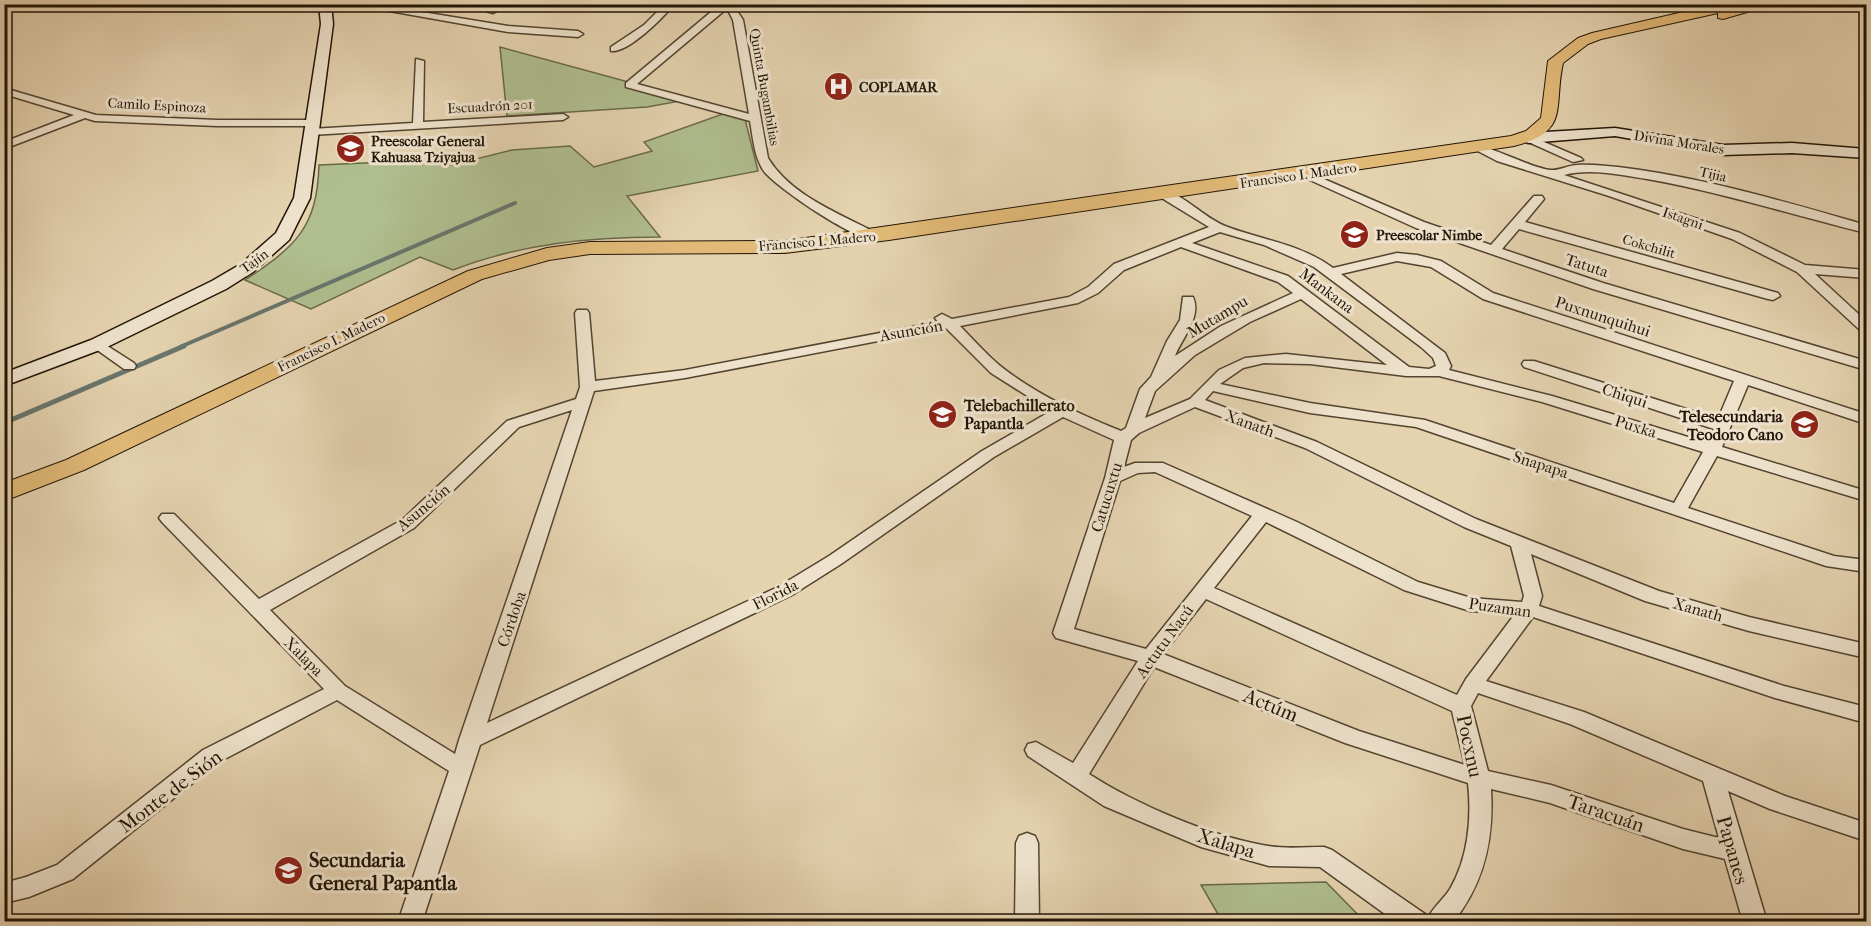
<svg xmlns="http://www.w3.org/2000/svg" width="1871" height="926" viewBox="0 0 1871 926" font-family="'IM FELL French Canon',serif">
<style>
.green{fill:#b0be8f;stroke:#696a4a;stroke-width:1.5}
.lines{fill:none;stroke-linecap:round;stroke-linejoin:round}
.stream-far1{stroke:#68766d;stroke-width:4}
.stream{stroke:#68766d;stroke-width:5}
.street-casing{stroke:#534430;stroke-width:3}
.secondary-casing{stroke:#221506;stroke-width:3}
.primary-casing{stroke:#221506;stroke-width:2}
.street{fill:#eee2cc;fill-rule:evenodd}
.secondary{fill:#eee2cc;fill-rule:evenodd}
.primary{fill:#e2ba78;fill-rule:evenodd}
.labels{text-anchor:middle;stroke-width:6;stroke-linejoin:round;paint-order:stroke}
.far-street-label{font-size:14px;fill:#221506;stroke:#eee2cc}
.far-poi-label{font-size:14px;font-weight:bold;fill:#221506;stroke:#eee2cc;text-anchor:start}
.street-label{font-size:16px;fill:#221506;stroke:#eee2cc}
.poi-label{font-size:16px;font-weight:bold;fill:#221506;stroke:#eee2cc;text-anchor:start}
.near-street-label{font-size:20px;fill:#221506;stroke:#eee2cc}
.near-poi-label{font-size:20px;font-weight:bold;fill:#221506;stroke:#eee2cc;text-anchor:start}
</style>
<rect width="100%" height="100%" fill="#e5d3b0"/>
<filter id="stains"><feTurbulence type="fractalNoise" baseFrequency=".00333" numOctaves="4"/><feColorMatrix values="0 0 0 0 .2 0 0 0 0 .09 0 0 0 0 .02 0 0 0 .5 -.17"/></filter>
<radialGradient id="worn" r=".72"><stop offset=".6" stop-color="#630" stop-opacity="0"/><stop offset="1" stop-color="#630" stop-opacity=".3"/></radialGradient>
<!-- green -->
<g class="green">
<path d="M500 47 691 99 647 107 507 116Z"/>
<path d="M731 111 744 115 758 171 627 196 660 237C589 237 520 244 453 270L420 257 311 309 245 280C296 246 317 228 319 165L433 160 452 165 512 150 570 146 594 167 652 151 644 142Z"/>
<path d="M1326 882 1364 921H1222L1201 885Z"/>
</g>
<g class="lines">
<!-- stream-far1 -->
<path class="stream-far1" d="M180 347 515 203"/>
<!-- stream -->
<path class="stream" d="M4 423 184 346"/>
<defs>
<g id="street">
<path d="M350 4H373L508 26 578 31 583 34 578 37 508 32Z"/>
<path d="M497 4H510L493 13 486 11Z"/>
<path d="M665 4H674C663 18 628 53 611 51V47L644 25Z"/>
<path d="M713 4C729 4 735 6 743 20L768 158C791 196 839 213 876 233V239C858 243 775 187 763 170 754 155 753 138 750 121L626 87V83L717 7ZM725 10 729 12 733 20 749 114 637 84Z"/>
<path d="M416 59 424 61 423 122 563 114 568 117 563 120 311 135 306 132 311 129 413 123Z"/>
<path d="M4 88 96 115 217 120H313L318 123 313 126H217L95 121 85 118 4 149V142L74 115 4 94Z"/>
<path d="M1528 135 1581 158 1583 160 1573 162 1524 140 1522 138Z"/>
<path d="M1474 145C1484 143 1533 169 1551 170 1559 171 1569 165 1577 165 1590 164 1605 166 1618 167 1702 177 1786 202 1866 225V233C1793 215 1721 192 1647 179 1620 175 1591 168 1564 175L1740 233 1805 265 1866 270V278L1815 274 1866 321V332L1861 331 1797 272 1732 239 1609 196 1497 161 1474 149Z"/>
<path d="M1305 171 1424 222 1491 245 1534 196H1542L1544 199 1525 222 1778 293 1780 296 1773 300 1768 299 1519 229 1502 249 1603 283 1866 361V370L1593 289 1416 228 1301 176 1299 174Z"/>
<path d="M1164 190C1186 196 1203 217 1225 226 1261 240 1301 244 1333 268L1397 253 1417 255 1441 261 1493 293 1866 414V424L1748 385 1722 447 1866 491V501L1717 456 1688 508 1834 556 1866 560V572L1826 566 1416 427 1310 413 1213 391 1205 400 1317 442 1476 519 1659 591 1749 617 1866 644V658L1749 631 1645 601 1531 554 1542 596 1539 606 1784 686 1866 707V723L1775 698 1533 617 1486 681 1584 712 1785 796 1866 823V841L1770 809 1728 791 1767 922H1743L1725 859 1683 849 1550 803 1491 789C1494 838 1485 883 1453 922H1396L1320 867 1269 866 1201 847 1104 806 1028 756 1025 750 1028 744 1036 742 1073 763 1138 661 1056 638 1053 633 1105 478 1114 440 1063 417 994 457 841 564 792 595 480 745 422 922H398L449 771 337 700 219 762 73 879 29 897 4 903V883L26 877 57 865 203 750 324 689 162 522 159 518 162 514H174L259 599 402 520 507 421 576 399 580 387 575 313 577 310H587L589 313 595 381 685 370 938 322 935 318 942 314 952 319 1069 297 1088 287 1114 264 1209 227 1160 197 1158 194ZM1220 232 1264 245 1314 267 1421 347 1433 358 1436 366 1429 369 1409 367 1288 276 1192 243ZM1181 247 1278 282 1293 293 1221 326 1175 356C1182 338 1202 317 1193 297H1183L1180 320 1167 341 1151 377 1140 389 1126 428 1121 431C1079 414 1035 394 999 365 985 353 973 339 960 326L1078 303 1098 293 1124 270ZM1397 261 1431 267 1483 299 1734 381 1718 419 1534 361H1524L1522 364 1524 367 1714 429 1708 443 1552 396 1449 370 1451 366 1445 353 1341 274ZM1301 299 1387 365 1286 354 1245 358 1219 370 1190 399 1145 418 1155 391 1195 355 1250 322ZM946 328 991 373 1051 411 982 451 829 556 778 587 487 723 594 391 685 378ZM1264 363 1310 364 1406 376H1439L1542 402 1703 452 1674 503 1425 420 1310 403 1220 384 1243 368ZM1195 407 1305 448 1464 527 1511 546 1524 596 1522 602 1471 598 1418 582 1297 522 1163 463H1135L1124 467 1131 440 1139 433ZM572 410 459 740 455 754 345 686 270 610 414 528 519 427ZM1155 472 1252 516 1146 649 1074 629 1120 481 1138 473ZM1266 522 1404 590 1470 611 1515 614 1466 679 1457 695 1214 588ZM1206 599 1452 711 1465 765 1359 731 1163 654ZM1154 667 1345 743 1468 783C1472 819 1468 858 1450 889 1443 900 1432 908 1427 920L1425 914 1332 850 1324 847C1306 847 1286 849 1268 846 1212 837 1137 805 1089 774ZM1478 693 1570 724 1703 781 1719 838 1683 829 1551 785 1488 771 1471 706Z"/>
<path d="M98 340 134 363 136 366 134 369H124L93 347 91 344 93 341Z"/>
<path d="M1027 833 1035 836 1038 843 1039 922H1015L1016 843 1019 836Z"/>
</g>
<g id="secondary">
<path d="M319 4H331L333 24 310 198 289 240 253 272 226 289 105 348 4 386V373L91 340 212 281 241 264 276 233 294 198 321 24Z"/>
<path d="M1615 128 1723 145 1792 143 1866 149V158L1792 153 1723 155 1615 136 1528 143 1520 138 1528 133Z"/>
</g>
<path id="primary" d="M1718 4H1775L1723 19 1718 18V13L1601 39 1588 44 1563 63C1553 107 1571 132 1514 146L889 240 785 253 590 254 549 260 482 279 84 470 4 501V483L66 460 468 271 547 248 590 242 785 241 1511 136 1526 131 1541 118 1548 61 1578 38 1592 33Z"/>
</defs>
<!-- street casing -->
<use href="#street" class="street-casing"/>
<!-- secondary casing -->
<use href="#secondary" class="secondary-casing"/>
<!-- primary casing -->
<use href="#primary" class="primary-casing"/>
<!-- street -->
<use href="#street" class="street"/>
<!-- secondary -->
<use href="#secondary" class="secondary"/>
<!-- primary -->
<use href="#primary" class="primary"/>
</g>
<!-- icons -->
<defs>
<symbol id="hospital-disc" viewBox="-11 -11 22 22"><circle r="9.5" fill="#8f2418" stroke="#eee2cc"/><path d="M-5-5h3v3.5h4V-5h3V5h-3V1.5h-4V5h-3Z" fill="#fff"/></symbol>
<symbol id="school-disc" viewBox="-11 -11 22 22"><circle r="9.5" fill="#8f2418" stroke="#eee2cc"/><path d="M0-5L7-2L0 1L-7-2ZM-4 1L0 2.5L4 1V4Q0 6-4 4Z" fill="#fff"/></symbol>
<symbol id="university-disc" viewBox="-11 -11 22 22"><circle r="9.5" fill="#8f2418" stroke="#eee2cc"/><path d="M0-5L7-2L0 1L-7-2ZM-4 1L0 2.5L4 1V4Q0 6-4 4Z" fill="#fff"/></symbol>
</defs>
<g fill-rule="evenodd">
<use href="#hospital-disc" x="822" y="70" width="33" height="33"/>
<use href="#school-disc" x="334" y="132" width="33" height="33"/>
<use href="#school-disc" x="1338" y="218" width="33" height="33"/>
<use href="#university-disc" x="926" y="398" width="33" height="33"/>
<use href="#school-disc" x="1788" y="408" width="33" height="33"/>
<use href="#school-disc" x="272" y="854" width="33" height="33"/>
</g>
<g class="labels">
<!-- far-street labels -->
<g class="far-street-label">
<text transform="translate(765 87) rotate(80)" y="5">Quinta Bugambilias</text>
<text transform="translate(157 105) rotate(3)" y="5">Camilo Espinoza</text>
<text transform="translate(490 106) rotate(-3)" y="5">Escuadrón 201</text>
<text transform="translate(1679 142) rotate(9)" y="5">Divina Morales</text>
<text transform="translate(1713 174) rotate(13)" y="5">Tijia</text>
<text transform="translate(1298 175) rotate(-8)" y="5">Francisco I. Madero</text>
<text transform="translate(1683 218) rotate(19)" y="5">Istagni</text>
<text transform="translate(817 241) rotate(-5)" y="5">Francisco I. Madero</text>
<text transform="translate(1649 246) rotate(16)" y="5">Cokchilit</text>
<text transform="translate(254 261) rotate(-36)" y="5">Tajín</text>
<text transform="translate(331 342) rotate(-26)" y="5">Francisco I. Madero</text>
</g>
<!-- far-poi labels -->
<g class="far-poi-label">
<text x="859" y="92">COPLAMAR</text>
<text x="371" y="146">Preescolar General<tspan x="371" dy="16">Kahuasa Tziyajua</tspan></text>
<text x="1376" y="240">Preescolar Nimbe</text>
</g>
<!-- street labels -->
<g class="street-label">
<text transform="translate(1587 265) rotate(18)" y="6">Tatuta</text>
<text transform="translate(1327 290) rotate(37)" y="6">Mankana</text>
<text transform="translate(1217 316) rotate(-31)" y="6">Mutampu</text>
<text transform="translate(1603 316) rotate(18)" y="6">Puxnunquihui</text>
<text transform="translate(911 330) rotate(-10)" y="6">Asunción</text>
<text transform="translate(1625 395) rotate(18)" y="6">Chiqui</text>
<text transform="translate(1250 423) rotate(20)" y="6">Xanath</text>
<text transform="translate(1636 426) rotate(17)" y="6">Puxka</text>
<text transform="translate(1541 464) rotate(18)" y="6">Snapapa</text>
<text transform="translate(1106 497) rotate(-73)" y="6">Catucuxtu</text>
<text transform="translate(423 507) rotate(-40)" y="6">Asunción</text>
<text transform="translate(775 594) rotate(-27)" y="6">Florida</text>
<text transform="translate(1500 607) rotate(8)" y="6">Puzaman</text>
<text transform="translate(1698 609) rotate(16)" y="6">Xanath</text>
<text transform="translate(511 619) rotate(-71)" y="6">Córdoba</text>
<text transform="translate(1164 641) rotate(-54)" y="6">Actutu Nacú</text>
<text transform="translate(304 656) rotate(45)" y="6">Xalapa</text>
</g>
<!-- poi labels -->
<g class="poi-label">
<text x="964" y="411">Telebachillerato<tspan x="964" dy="18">Papantla</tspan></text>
<text x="1783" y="422" text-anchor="end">Telesecundaria<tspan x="1783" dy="18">Teodoro Cano</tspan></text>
</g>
<!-- near-street labels -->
<g class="near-street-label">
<text transform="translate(1271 705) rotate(22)" y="7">Actúm</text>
<text transform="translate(1470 746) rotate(78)" y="7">Pocxnu</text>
<text transform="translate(170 791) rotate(-37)" y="7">Monte de Sión</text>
<text transform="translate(1606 813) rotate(19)" y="7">Taracuán</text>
<text transform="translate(1226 843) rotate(17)" y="7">Xalapa</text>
<text transform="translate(1733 850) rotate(74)" y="7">Papanes</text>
</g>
<!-- near-poi labels -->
<g class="near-poi-label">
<text x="309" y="867">Secundaria<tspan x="309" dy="23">General Papantla</tspan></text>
</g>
</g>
<!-- margin -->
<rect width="1871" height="926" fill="none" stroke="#e5d3b0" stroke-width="24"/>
<rect x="6" y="6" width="1859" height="914" fill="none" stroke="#221506" stroke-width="3"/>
<rect x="12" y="12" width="1847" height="902" fill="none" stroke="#221506" stroke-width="1.5"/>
<rect width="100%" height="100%" filter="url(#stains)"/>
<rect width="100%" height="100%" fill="url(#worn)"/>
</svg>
